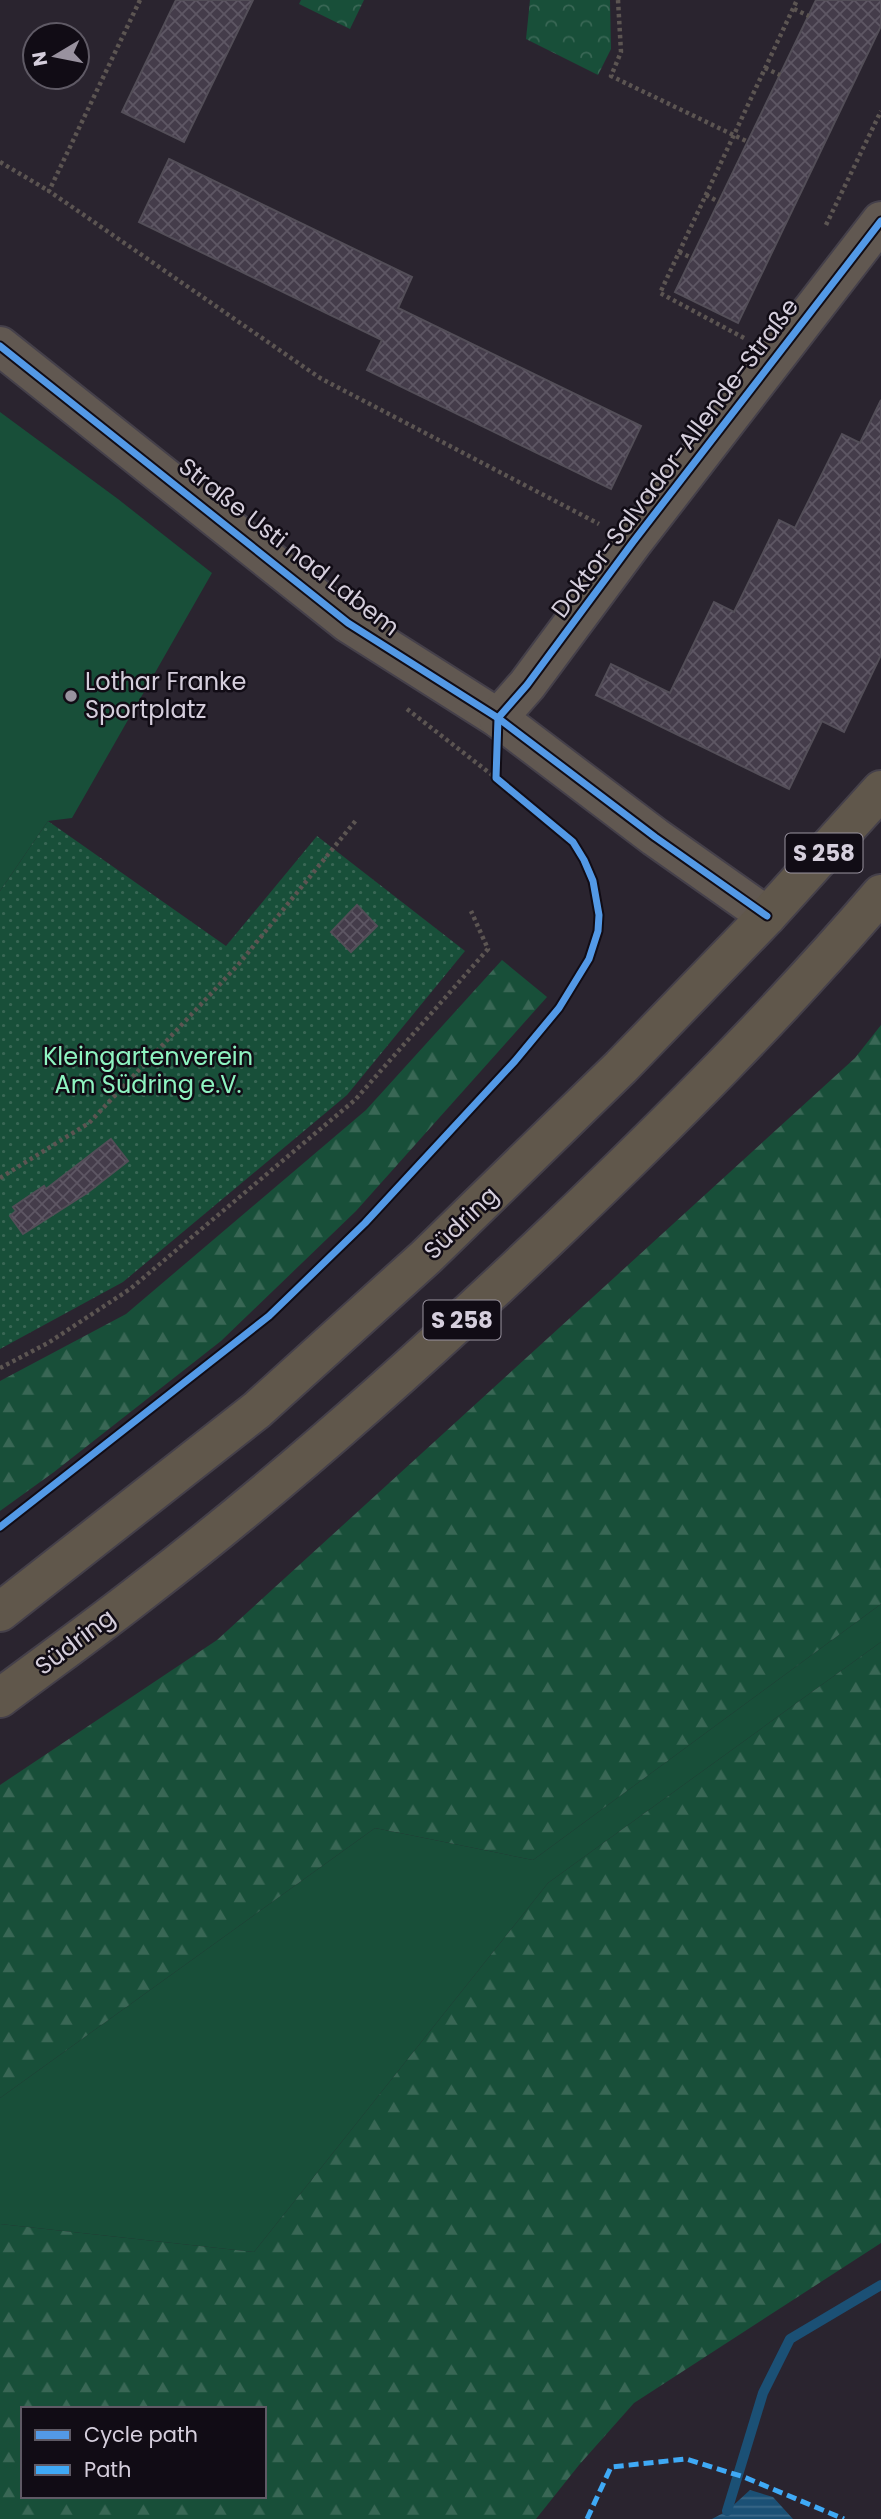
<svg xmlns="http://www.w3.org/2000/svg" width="881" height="2519" viewBox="0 0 881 2519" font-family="Poppins,sans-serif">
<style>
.grass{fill:#184f39}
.forest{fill:url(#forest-firs);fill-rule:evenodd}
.park{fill:url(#park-crowns)}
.garden{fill:url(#garden-dots)}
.water{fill:url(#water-rules)}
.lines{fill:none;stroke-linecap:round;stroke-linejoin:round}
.stream{stroke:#1b5075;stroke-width:10}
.building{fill:url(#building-cross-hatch);stroke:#534e58;stroke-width:2}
.minor-casing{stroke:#45404a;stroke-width:42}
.major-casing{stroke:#45404a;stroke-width:42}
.path{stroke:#5c5552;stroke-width:4.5;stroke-dasharray:3.5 3.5;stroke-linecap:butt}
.minor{stroke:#615851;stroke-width:38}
.major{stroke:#60574b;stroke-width:38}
.quiet{stroke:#3fa9f5;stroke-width:5;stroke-dasharray:10 5;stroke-linecap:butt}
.cycleway-casing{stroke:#110c15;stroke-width:11}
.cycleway{stroke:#5399e6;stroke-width:7}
.poi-dot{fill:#99929f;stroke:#110c15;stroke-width:2.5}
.labels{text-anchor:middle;stroke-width:5;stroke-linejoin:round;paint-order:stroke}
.shield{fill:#110c15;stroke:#9a94a0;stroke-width:2}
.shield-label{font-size:23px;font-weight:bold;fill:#d5cedc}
.street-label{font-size:24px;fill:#d5cedc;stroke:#110c15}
.poi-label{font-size:24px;fill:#d5cedc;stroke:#110c15;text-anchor:start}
.park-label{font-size:24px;fill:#8ff4c1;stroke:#110c15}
</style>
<defs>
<pattern id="forest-firs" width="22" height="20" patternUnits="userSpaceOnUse" patternTransform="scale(1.75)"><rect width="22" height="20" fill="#184f39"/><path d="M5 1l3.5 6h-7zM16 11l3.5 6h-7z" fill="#396755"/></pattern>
<pattern id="park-crowns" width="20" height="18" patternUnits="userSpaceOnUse" patternTransform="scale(1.75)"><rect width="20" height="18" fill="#184f39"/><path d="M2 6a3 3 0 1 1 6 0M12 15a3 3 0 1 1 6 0" fill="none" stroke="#396755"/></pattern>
<pattern id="garden-dots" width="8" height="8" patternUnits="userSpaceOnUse" patternTransform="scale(1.75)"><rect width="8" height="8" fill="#184f39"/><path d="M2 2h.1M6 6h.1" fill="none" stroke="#396755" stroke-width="1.8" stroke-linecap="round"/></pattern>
<pattern id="water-rules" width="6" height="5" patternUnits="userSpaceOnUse" patternTransform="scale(1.75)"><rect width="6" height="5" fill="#1b5075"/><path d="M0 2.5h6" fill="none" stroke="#3b6888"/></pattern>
<pattern id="building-cross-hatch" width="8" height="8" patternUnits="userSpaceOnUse" patternTransform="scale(1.75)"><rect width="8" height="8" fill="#443c4a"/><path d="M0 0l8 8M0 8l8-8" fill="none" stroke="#5e5764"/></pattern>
</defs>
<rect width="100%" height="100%" fill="#2a242f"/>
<!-- grass -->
<g class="grass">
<path d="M0 412 118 499 212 573 72 818 48 821 0 891Z"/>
<path d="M881 1604V1642L548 1883 254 2252 0 2224V2098L375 1828 533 1860Z"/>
</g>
<!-- forest -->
<g class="forest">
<path d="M502 960 547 997 356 1211 221 1341 54 1472 0 1511V1381L126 1314 366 1110Z"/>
<path d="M881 1025V1604L533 1860 375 1828 0 2098V1785L217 1640 855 1058Z"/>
<path d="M881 1642V2243L634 2403 579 2465 536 2519H0V2224L254 2252 548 1883ZM23 2409H264V2496H23Z"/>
</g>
<!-- park -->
<g class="park">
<path d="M301 0H364L350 29 299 4Z"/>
<path d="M530 0H610L611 49 598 75 526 39Z"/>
</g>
<!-- garden -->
<path class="garden" d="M48 821 226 946 317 836 465 951 347 1095 123 1282 0 1349V891Z"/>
<!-- water -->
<path class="water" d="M750 2490 773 2497 793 2519H712L727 2511Z"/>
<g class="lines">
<!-- stream -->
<path class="stream" d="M727 2511 763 2393 790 2339 881 2285"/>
</g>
<!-- building -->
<g class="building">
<path d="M176 0H253L184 142 122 112Z"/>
<path d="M816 0H881V26L738 323 675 292Z"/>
<path d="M169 159 412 277 398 308 641 426 611 489 367 370 382 340 139 222Z"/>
<path d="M881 400V655L844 732 822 721 789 789 596 695 611 664 670 693 714 602 734 612 779 520 795 528 842 434 860 443Z"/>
<path d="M357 905 377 926 351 952 331 932Z"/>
<path d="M111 1139 128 1161 87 1193 23 1234 10 1216 16 1211 13 1207 44 1186 46 1189Z"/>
</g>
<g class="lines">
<defs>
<g id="minor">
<path d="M0 346 348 623 498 718 655 837 767 916"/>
<path d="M498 718 527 685 633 542 881 221"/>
</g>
<g id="major">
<path d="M0 1612 257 1410 426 1257 621 1067 767 916 881 790"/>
<path d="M0 1698C48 1662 97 1627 144 1590 288 1479 424 1357 556 1231 669 1123 779 1013 881 894"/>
</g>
</defs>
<!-- minor casing -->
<use href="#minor" class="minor-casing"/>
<!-- major casing -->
<use href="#major" class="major-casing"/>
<!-- path -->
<g class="path">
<path d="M140 0 49 191 320 378 599 524"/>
<path d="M618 0 621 52 611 76 748 142"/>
<path d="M794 9 809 16"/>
<path d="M765 68 780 75"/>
<path d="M0 162 49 191"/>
<path d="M706 195 719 202"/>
<path d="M826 225 881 111"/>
<path d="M679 252 692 258"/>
<path d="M744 338 660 293 797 0"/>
<path d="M407 709 496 778"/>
<path d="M0 1178 89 1123 238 965 357 819"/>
<path d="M0 1368 48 1343 130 1289 355 1100 488 949 471 911"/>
</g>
<!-- minor -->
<use href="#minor" class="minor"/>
<!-- major -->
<use href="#major" class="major"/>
<!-- quiet -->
<path class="quiet" d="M587 2519 611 2467 686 2459 744 2477 844 2519"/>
<defs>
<g id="cycleway">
<path d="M0 346 348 623 498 718 655 837 767 916"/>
<path d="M498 718 527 685 633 542 881 221"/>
<path d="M0 1527 269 1316 365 1223 515 1061 559 1008 589 959 598 931 599 915 593 881 584 860 573 842 496 778 498 718"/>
</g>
</defs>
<!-- cycleway casing -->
<use href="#cycleway" class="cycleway-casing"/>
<!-- cycleway -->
<use href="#cycleway" class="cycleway"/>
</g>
<!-- markers -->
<circle class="poi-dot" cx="71" cy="696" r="7"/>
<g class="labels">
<!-- shield labels -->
<g class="shield">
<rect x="785.5" y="833.5" width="77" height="39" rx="5"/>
<rect x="423.5" y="1300.5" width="77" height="39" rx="5"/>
</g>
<g class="shield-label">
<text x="824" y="861">S 258</text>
<text x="462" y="1328">S 258</text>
</g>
<!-- street labels -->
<g class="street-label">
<text transform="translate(675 458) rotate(-53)" y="8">Doktor-Salvador-Allende-Straße</text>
<text transform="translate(289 547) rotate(38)" y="8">Straße Usti nad Labem</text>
<text transform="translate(461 1223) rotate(-44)" y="8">Südring</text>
<text transform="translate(75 1642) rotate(-37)" y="8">Südring</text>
</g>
<!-- poi labels -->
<g class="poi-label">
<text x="85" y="690">Lothar Franke<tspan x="85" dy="28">Sportplatz</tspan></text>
</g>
<!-- park labels -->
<g class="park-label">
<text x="148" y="1065">Kleingartenverein<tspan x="148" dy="28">Am Südring e.V.</tspan></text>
</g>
</g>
<!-- legend -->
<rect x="21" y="2407" width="245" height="91" fill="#110c15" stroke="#5f5a65" stroke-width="2"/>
<rect x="35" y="2430" width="35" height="10" fill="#5399e6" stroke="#5f5a65" stroke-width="2"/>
<text x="84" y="2442" font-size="21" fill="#d5cedc">Cycle path</text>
<rect x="35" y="2465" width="35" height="10" fill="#3fa9f5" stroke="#5f5a65" stroke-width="2"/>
<text x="84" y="2477" font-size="21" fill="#d5cedc">Path</text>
<!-- north arrow -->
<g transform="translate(56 56) rotate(260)"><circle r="33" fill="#110c15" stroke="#5f5a65" stroke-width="2"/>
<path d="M0-5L12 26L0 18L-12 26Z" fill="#99929f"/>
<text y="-10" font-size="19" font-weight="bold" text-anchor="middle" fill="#d5cedc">N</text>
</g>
</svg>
